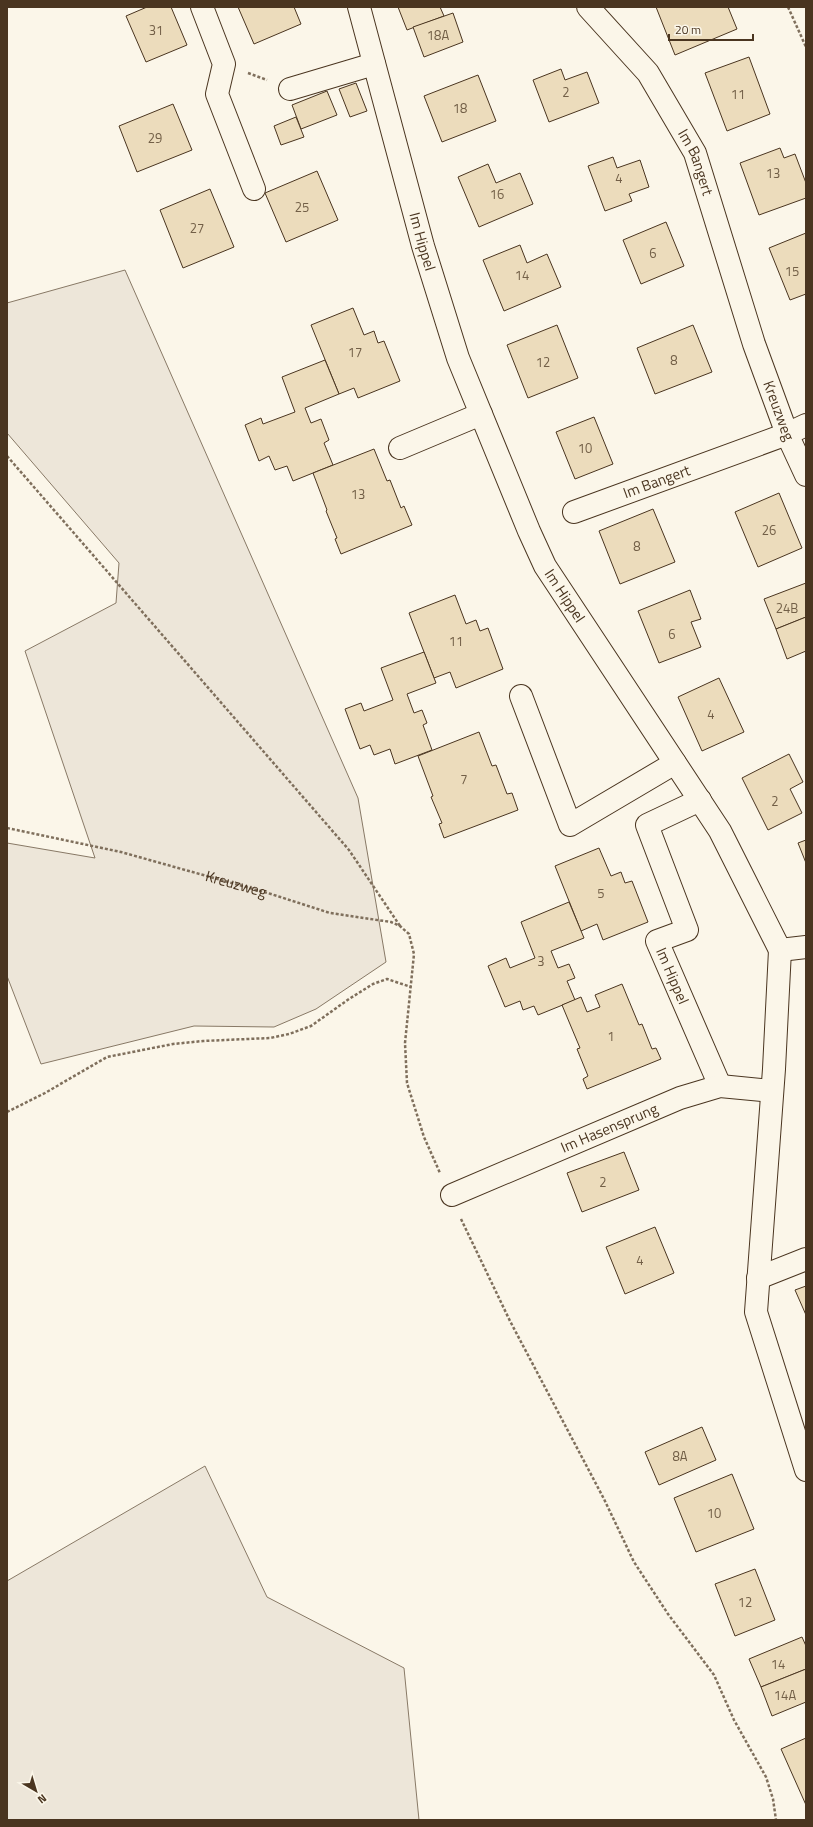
<svg xmlns="http://www.w3.org/2000/svg" width="813" height="1827" viewBox="0 0 813 1827" font-family="'Titillium Web',sans-serif">
<style>
.green{fill:#ede6d9;stroke:#887966}
.building{fill:#ecdcbc;stroke:#4a3520}
.lines{fill:none;stroke-linecap:round;stroke-linejoin:round}
.minor-casing{stroke:#4a3520;stroke-width:24}
.path{stroke:#7f6f5c;stroke-width:2.5;stroke-dasharray:3 2;stroke-linecap:butt}
.minor{stroke:#fbf6e9;stroke-width:22}
.labels{text-anchor:middle;stroke-width:3;stroke-linejoin:round;paint-order:stroke}
.number-label{font-size:13px;fill:#725f47}
.street-label{font-size:15px;fill:#4a3520;stroke:#fbf6e9}
</style>
<rect width="100%" height="100%" fill="#fbf6e9"/>
<!-- green -->
<g class="green">
<path d="M125 270 358 798 386 962 316 1009 274 1027 194 1026 41 1064 7 976V843L95 858 25 651 116 603 119 563 7 433V303Z"/>
<path d="M205 1466 267 1597 404 1668 419 1820H7V1581Z"/>
</g>
<!-- building -->
<g class="building">
<path d="M147 7H171L187 45 146 62 126 16Z"/>
<path d="M238 7H294L301 24 254 44Z"/>
<path d="M398 7H440L444 16 407 30Z"/>
<path d="M656 7H728L737 29 675 55Z"/>
<path d="M453 13 463 42 424 57 413 27Z"/>
<path d="M749 57 770 114 727 131 705 73Z"/>
<path d="M561 69 565 80 587 72 599 103 549 122 533 80Z"/>
<path d="M478 75 496 121 442 142 424 96Z"/>
<path d="M356 83 367 111 350 117 339 89Z"/>
<path d="M327 91 337 115 301 129 292 105Z"/>
<path d="M173 104 192 150 137 172 119 126Z"/>
<path d="M296 117 304 137 281 145 274 126Z"/>
<path d="M780 148 784 158 795 154 806 183V198L759 215 740 163Z"/>
<path d="M613 157 617 168 640 160 649 187 629 194 632 201 605 211 588 166Z"/>
<path d="M488 164 496 183 520 173 533 204 479 227 458 177Z"/>
<path d="M317 171 338 220 286 242 265 193Z"/>
<path d="M210 189 234 247 183 268 160 210Z"/>
<path d="M666 222 684 266 641 284 623 240Z"/>
<path d="M806 233V294L790 300 769 248Z"/>
<path d="M520 245 527 263 547 254 561 287 504 311 483 260Z"/>
<path d="M353 308 364 335 374 331 378 343 384 341 400 381 358 398 354 388 339 394 311 325Z"/>
<path d="M557 325 578 378 528 398 507 345Z"/>
<path d="M693 325 712 372 655 394 637 348Z"/>
<path d="M325 360 339 394 305 408 311 423 321 419 329 440 324 443 333 465 293 481 287 466 275 470 269 456 259 461 245 425 261 418 263 424 295 412 282 377Z"/>
<path d="M594 417 613 464 575 479 556 432Z"/>
<path d="M374 449 387 481 390 480 401 508 404 506 412 525 341 554 335 539 337 538 326 511 327 510 313 473Z"/>
<path d="M779 493 802 548 758 567 735 512Z"/>
<path d="M653 509 675 562 620 584 599 531Z"/>
<path d="M806 583V617L776 629 764 599Z"/>
<path d="M690 590 701 619 691 622 701 647 659 663 638 611Z"/>
<path d="M455 595 466 624 476 620 480 631 488 628 503 669 456 688 450 672 434 678 409 613Z"/>
<path d="M806 617V651L787 659 776 629Z"/>
<path d="M424 652 436 683 407 694 414 713 422 710 427 723 423 725 432 750 395 764 390 749 374 755 370 745 360 749 345 709 361 703 364 711 393 700 381 668Z"/>
<path d="M719 678 744 732 702 751 678 697Z"/>
<path d="M479 732 492 766 496 765 507 794 512 793 518 810 444 838 439 824 442 823 431 797 433 796 418 756Z"/>
<path d="M789 754 803 782 790 789 802 813 768 830 742 778Z"/>
<path d="M806 840V863L798 843Z"/>
<path d="M599 848 611 876 621 872 625 883 632 881 648 922 603 940 597 924 581 931 555 866Z"/>
<path d="M569 902 584 938 551 951 558 968 569 964 575 978 567 981 575 1000 538 1015 534 1006 523 1010 520 1001 505 1007 488 966 506 958 510 968 535 958 521 922Z"/>
<path d="M622 984 639 1025 642 1024 652 1049 656 1048 661 1059 587 1089 583 1079 588 1076 577 1049 580 1048 562 1005 581 997 587 1012 600 1007 595 995Z"/>
<path d="M624 1152 639 1190 582 1212 567 1173Z"/>
<path d="M655 1227 674 1273 625 1294 606 1247Z"/>
<path d="M806 1286V1315L795 1290Z"/>
<path d="M702 1427 716 1460 659 1485 645 1452Z"/>
<path d="M732 1474 754 1529 696 1552 674 1498Z"/>
<path d="M755 1569 775 1620 735 1636 715 1584Z"/>
<path d="M802 1637 806 1646V1669L761 1687 749 1659Z"/>
<path d="M806 1669V1702L772 1716 761 1687Z"/>
<path d="M806 1738V1805L781 1749Z"/>
</g>
<g class="lines">
<defs>
<g id="minor">
<path d="M202 7 224 64 217 94 254 189"/>
<path id="s2" d="M359 7 423 246 458 358 529 531 545 566 720 831 780 950"/>
<path id="s3" d="M588 7 648 73 695 153 754 344 787 434 806 475"/>
<path d="M290 89 374 64"/>
<path d="M400 448 481 414"/>
<path id="s4" d="M574 512 787 434 806 425"/>
<path d="M521 696 570 825 675 763"/>
<path id="s5" d="M700 800 647 825 687 930 657 941 720 1086"/>
<path d="M780 950 774 1069 756 1312 806 1470"/>
<path d="M780 950 806 947"/>
<path id="s6" d="M452 1195 680 1098 720 1086 772 1091"/>
<path d="M758 1278 806 1259"/>
</g>
</defs>
<!-- minor casing -->
<use href="#minor" class="minor-casing"/>
<!-- path -->
<g class="path">
<path d="M788 7 806 47"/>
<path d="M248 73 267 80"/>
<path d="M7 456 349 850 400 926"/>
<path id="s1" d="M7 828 121 852 271 894 330 913 391 922 400 926 409 934 414 954 405 1043 407 1083 424 1137 440 1173"/>
<path d="M7 1112 45 1093 107 1057 173 1044 203 1041 270 1038 289 1034 311 1026 349 999 373 984 387 979 411 987"/>
<path d="M461 1219 510 1321 604 1499 634 1562 668 1614 714 1675 734 1720 766 1777 773 1799 776 1820"/>
</g>
<!-- minor -->
<use href="#minor" class="minor"/>
</g>
<g class="labels">
<!-- number labels -->
<g class="number-label">
<text x="156" y="35">31</text>
<text x="438" y="40">18A</text>
<text x="566" y="97">2</text>
<text x="738" y="99">11</text>
<text x="460" y="113">18</text>
<text x="155" y="143">29</text>
<text x="773" y="178">13</text>
<text x="619" y="183">4</text>
<text x="497" y="199">16</text>
<text x="302" y="212">25</text>
<text x="197" y="233">27</text>
<text x="653" y="258">6</text>
<text x="792" y="276">15</text>
<text x="522" y="280">14</text>
<text x="355" y="357">17</text>
<text x="674" y="365">8</text>
<text x="543" y="367">12</text>
<text x="585" y="453">10</text>
<text x="358" y="499">13</text>
<text x="769" y="535">26</text>
<text x="637" y="551">8</text>
<text x="787" y="613">24B</text>
<text x="672" y="639">6</text>
<text x="456" y="646">11</text>
<text x="711" y="719">4</text>
<text x="464" y="784">7</text>
<text x="775" y="806">2</text>
<text x="601" y="898">5</text>
<text x="541" y="966">3</text>
<text x="611" y="1041">1</text>
<text x="603" y="1187">2</text>
<text x="640" y="1265">4</text>
<text x="680" y="1461">8A</text>
<text x="714" y="1518">10</text>
<text x="745" y="1607">12</text>
<text x="778" y="1669">14</text>
<text x="785" y="1700">14A</text>
</g>
<!-- street labels -->
<g class="street-label">
<text dy="5" stroke="none"><textPath href="#s3" startOffset="191">Im Bangert</textPath></text>
<text dy="5" stroke="none"><textPath href="#s2" startOffset="243">Im Hippel</textPath></text>
<text dy="5" stroke="none"><textPath href="#s3" startOffset="453">Kreuzweg</textPath></text>
<text dy="5" stroke="none"><textPath href="#s4" startOffset="88">Im Bangert</textPath></text>
<text dy="5" stroke="none"><textPath href="#s2" startOffset="626">Im Hippel</textPath></text>
<text dy="5" stroke="none"><textPath href="#s1" startOffset="236">Kreuzweg</textPath></text>
<text dy="5" stroke="none"><textPath href="#s5" startOffset="241">Im Hippel</textPath></text>
<text dy="5" stroke="none"><textPath href="#s6" startOffset="171">Im Hasensprung</textPath></text>
</g>
</g>
<!-- border -->
<rect width="813" height="1827" fill="none" stroke="#4a3520" stroke-width="16"/>
<!-- north arrow -->
<g transform="translate(36 1791) rotate(142)" stroke="#fbf6e9" stroke-width="3" paint-order="stroke">
<path d="M0-3L7 15L0 10L-7 15Z" fill="#4a3520"/>
<text y="-6" font-size="11" font-weight="bold" text-anchor="middle" fill="#4a3520">N</text>
</g>
<!-- scale -->
<path d="M669 34v6h84v-6" fill="none" stroke="#4a3520" stroke-width="2"/>
<text x="675" y="34" font-size="12" fill="#4a3520" stroke="#fbf6e9" stroke-width="3" paint-order="stroke">20 m</text>
</svg>
